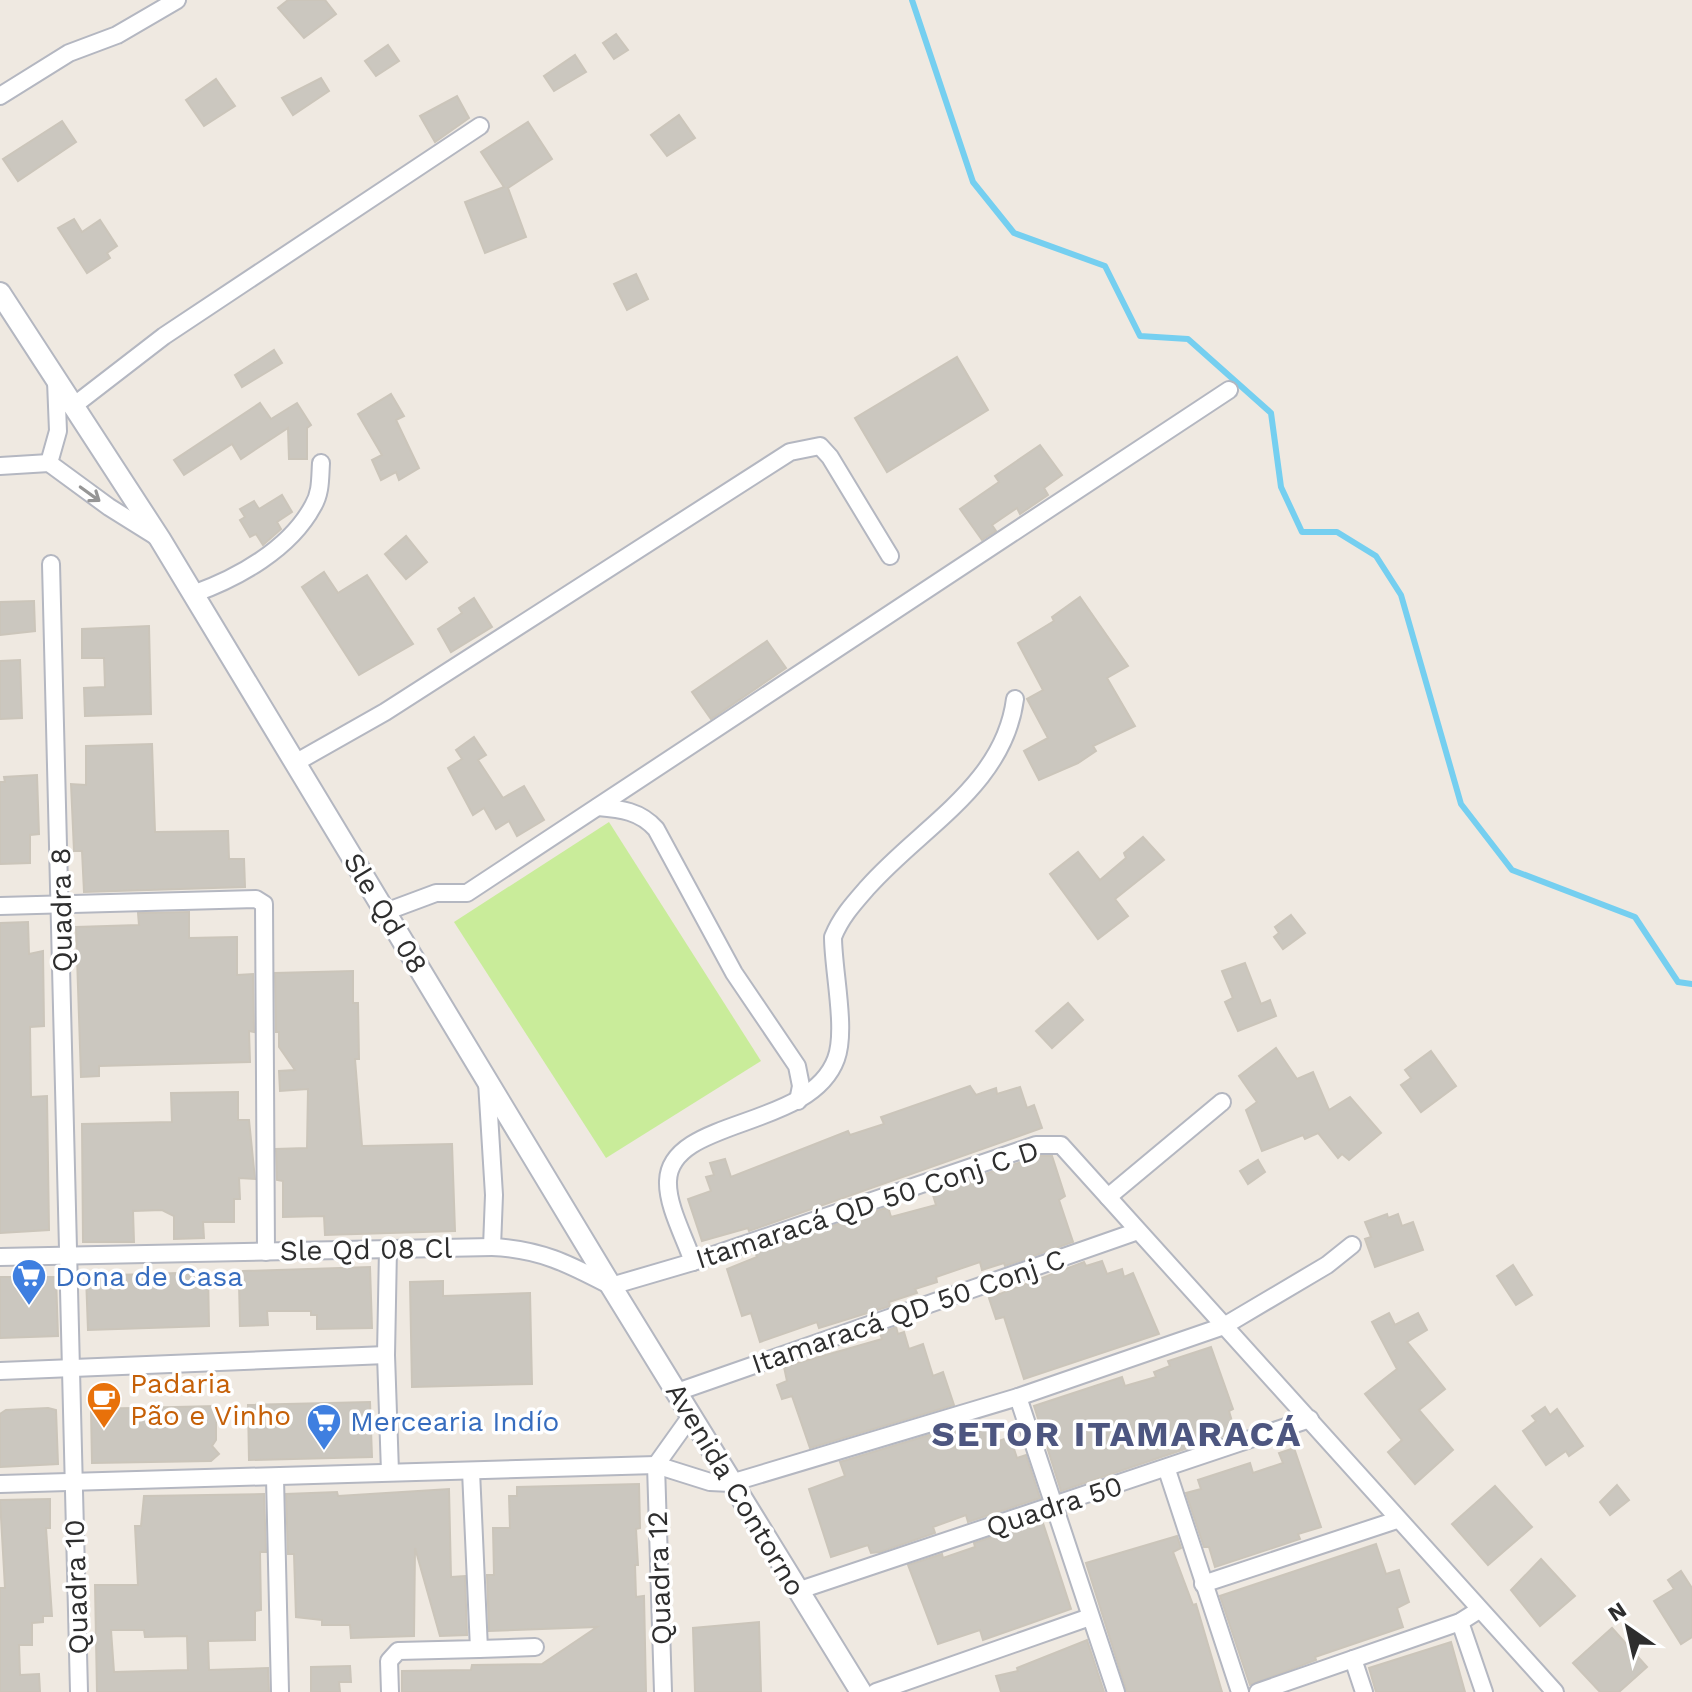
<svg xmlns="http://www.w3.org/2000/svg" width="1692" height="1692" viewBox="0 0 1692 1692" font-family="'Work Sans',sans-serif">
<style>
.pitch{fill:#c9ec9a}
.lines{fill:none;stroke-linecap:round;stroke-linejoin:round}
.stream{stroke:#75cff0;stroke-width:6}
.building{fill:#cbc7bf;stroke:#cbc5ba;stroke-width:2;fill-rule:evenodd}
.minor-casing{stroke:#b4b7c1;stroke-width:20}
.tertiary-casing{stroke:#b4b7c1;stroke-width:24}
.minor{stroke:#fff;stroke-width:16}
.tertiary{stroke:#fff;stroke-width:20}
.oneway{stroke:#969696}
.labels{text-anchor:middle;stroke-width:7;stroke-linejoin:round;paint-order:stroke}
.street-label{font-size:28px;fill:#2e2e2e;stroke:#fff}
.shop-label{font-size:28px;fill:#366cbe;stroke:#fff;text-anchor:start}
.food-label{font-size:28px;fill:#c56008;stroke:#fff;text-anchor:start}
.district-label{font-size:36px;font-weight:bold;letter-spacing:2px;fill:#4d5680;stroke:#fff}
</style>
<rect width="100%" height="100%" fill="#efe9e1"/>
<!-- pitch -->
<path class="pitch" d="M609 822 761 1061 606 1158 454 922Z"/>
<g class="lines">
<!-- stream -->
<path class="stream" d="M912 0 973 182 1014 233 1105 266 1140 336 1188 339 1271 413 1281 487 1302 532H1337L1376 556 1401 595 1461 804 1512 870 1635 917 1678 982 1692 984"/>
</g>
<!-- building -->
<g class="building">
<path d="M288 0H325L336 14 304 38 278 8Z"/>
<path d="M616 34 628 50 614 59 603 43Z"/>
<path d="M388 45 399 61 376 76 365 61Z"/>
<path d="M575 55 586 72 554 91 544 76Z"/>
<path d="M321 78 329 91 293 115 282 98Z"/>
<path d="M216 79 235 106 204 126 186 100Z"/>
<path d="M457 96 469 118 435 142 420 116Z"/>
<path d="M679 115 695 138 667 156 651 135Z"/>
<path d="M62 121 76 142 18 181 3 159Z"/>
<path d="M528 122 552 159 508 188 526 237 485 253 465 202 504 187 481 152Z"/>
<path d="M74 219 82 232 100 220 117 246 107 253 110 258 87 273 58 228Z"/>
<path d="M636 274 648 299 627 310 614 284Z"/>
<path d="M274 350 282 363 242 387 235 375Z"/>
<path d="M957 357 988 410 887 472 855 418Z"/>
<path d="M391 394 404 416 396 420 419 468 399 480 396 472 381 480 372 460 382 455 358 414Z"/>
<path d="M260 403 271 419 297 403 311 425 307 428V459H289L288 428 241 459 232 444 184 475 174 460Z"/>
<path d="M1040 445 1062 475 1044 488 1048 495 1020 514 1017 508 992 525 996 531 982 540 960 509 999 482 995 476Z"/>
<path d="M282 495 292 512 277 522 281 529 263 545 256 534 250 537 240 520 245 517 240 509 254 501 259 509Z"/>
<path d="M406 536 427 562 406 579 385 554Z"/>
<path d="M324 572 338 593 367 575 413 644 359 675 302 587Z"/>
<path d="M1080 597 1128 666 1107 678 1135 726 1093 746 1096 751 1078 763 1039 780 1024 751 1048 738 1027 699 1043 690 1018 643 1054 621 1052 617Z"/>
<path d="M474 598 492 627 451 652 438 629 462 613 459 608Z"/>
<path d="M34 601 35 631 0 635V602Z"/>
<path d="M149 626 151 714 85 716 84 688 105 687 104 658H82V629Z"/>
<path d="M767 641 786 668 711 719 692 692Z"/>
<path d="M20 660 22 718 0 719V661Z"/>
<path d="M474 737 486 755 478 760 503 798 524 786 544 820 517 836 509 821 496 829 484 808 473 815 448 768 462 759 456 750Z"/>
<path d="M152 744 155 832 228 831 229 859H244L245 887 84 892 82 851H74L71 784 86 785V746Z"/>
<path d="M37 775 39 834 30 835V863L0 864V782H5L4 777Z"/>
<path d="M1143 837 1164 860 1115 899 1128 916 1098 939 1050 874 1078 852 1100 880 1126 858 1124 853Z"/>
<path d="M189 912V938L237 937V975L253 974 254 1032 249 1031 250 1062 99 1066V1076L81 1077 76 927 139 925 138 913Z"/>
<path d="M1291 915 1305 933 1283 949 1274 937 1279 933 1275 927Z"/>
<path d="M28 922 29 954 43 951 44 1026 30 1027 31 1097 47 1096 49 1230 0 1233V923Z"/>
<path d="M1245 963 1261 1004 1270 1000 1276 1016 1238 1031 1225 1002 1233 998 1222 971Z"/>
<path d="M353 971V1003H358L359 1059H355L362 1146 452 1144 455 1231 325 1235 324 1216 283 1217V1181L277 1180 276 1149 307 1148 308 1089 280 1091 279 1071 295 1070 279 1047V1032H276L275 973Z"/>
<path d="M1068 1003 1083 1020 1052 1048 1036 1031Z"/>
<path d="M1276 1048 1297 1079 1313 1072 1329 1110 1350 1097 1381 1133 1349 1160 1342 1154 1338 1158 1318 1133 1305 1139 1303 1135 1262 1151 1246 1110 1257 1102 1239 1076Z"/>
<path d="M1431 1051 1456 1086 1421 1112 1401 1085 1411 1078 1405 1070Z"/>
<path d="M970 1086 976 1095 996 1088 997 1094 1020 1087 1027 1108 1034 1105 1042 1128 749 1231 748 1228 702 1241 688 1199 711 1191 706 1177 714 1175 710 1163 725 1159 731 1177 848 1131 850 1135 884 1124 881 1117Z"/>
<path d="M238 1092V1120H249L255 1179 239 1178 240 1199H234V1222H203L204 1238 174 1239V1216L162 1210 133 1211 134 1242H83L82 1124 172 1122 171 1093Z"/>
<path d="M1039 1156H1052L1065 1196 1059 1200 1073 1242 1005 1266 1004 1263 982 1270 980 1262 936 1277 937 1282 915 1289 917 1293 889 1302 890 1306 819 1328 817 1322 760 1342 751 1313 742 1316 727 1269 757 1257 755 1252 888 1207 891 1217 936 1205 932 1192Z"/>
<path d="M1258 1160 1265 1172 1248 1184 1240 1171Z"/>
<path d="M1387 1214 1388 1218 1398 1214 1402 1226 1413 1222 1423 1250 1375 1267 1365 1239 1371 1237 1365 1222Z"/>
<path d="M1102 1261 1107 1274 1122 1269 1124 1277 1133 1273 1159 1334 1024 1379 1004 1317 996 1319 989 1298 1084 1262 1086 1266Z"/>
<path d="M1513 1265 1532 1295 1516 1305 1497 1276Z"/>
<path d="M370 1267 372 1328 317 1329V1315H311V1311H267L268 1325 240 1326 239 1283H243V1271Z"/>
<path d="M208 1272 209 1326 88 1330 86 1276Z"/>
<path d="M0 1277H56L58 1336 0 1338Z"/>
<path d="M443 1281V1296L530 1293 532 1384 412 1387 410 1282Z"/>
<path d="M1389 1313 1395 1325 1418 1313 1427 1330 1407 1342 1445 1389 1419 1410 1453 1450 1415 1484 1388 1452 1402 1440 1365 1394 1397 1369 1372 1322Z"/>
<path d="M896 1327 898 1334 904 1332 909 1349 923 1344 933 1376 943 1372 954 1405 810 1448 792 1396 782 1399 777 1385 787 1381 784 1367 882 1339 880 1333Z"/>
<path d="M1211 1347 1233 1409 1229 1411 1235 1432 1061 1491 1034 1406 1122 1377 1125 1386 1156 1377 1154 1372 1170 1366 1168 1361Z"/>
<path d="M370 1402 372 1457 249 1460 248 1405Z"/>
<path d="M216 1406V1440L212 1446 219 1454 211 1461 92 1463 91 1409Z"/>
<path d="M1545 1407 1550 1415 1557 1409 1583 1446 1569 1456 1566 1451 1546 1465 1523 1431 1536 1421 1532 1416Z"/>
<path d="M48 1408 56 1410 58 1464 0 1467V1414L6 1410Z"/>
<path d="M988 1422 996 1442 1010 1437 1017 1458 1026 1455 1040 1498 968 1522 966 1515 933 1527 935 1533 880 1552 871 1553 868 1545 831 1557 809 1489 845 1476 840 1462 962 1425 963 1431Z"/>
<path d="M1294 1448 1321 1527 1298 1534 1300 1539 1215 1567 1209 1547H1204L1186 1493 1201 1489 1198 1480 1250 1463 1253 1473 1283 1463 1279 1453Z"/>
<path d="M639 1484 640 1528 636 1529 638 1565H635L636 1597 644 1596 646 1692H402V1671L471 1670 472 1665 542 1664 597 1627 489 1631 487 1575H494L493 1528H510L509 1496H517V1487Z"/>
<path d="M1617 1485 1629 1500 1610 1515 1600 1502Z"/>
<path d="M1495 1486 1532 1527 1488 1565 1452 1524Z"/>
<path d="M449 1489 451 1577 465 1576 467 1635 440 1636 415 1548 414 1636 351 1638 350 1625H322V1620L296 1617 294 1554H288L286 1494 337 1492 338 1496Z"/>
<path d="M264 1494 266 1552H260L261 1610 255 1611V1640L208 1641 209 1670 268 1668 269 1692H97L95 1585H138L135 1526H141L144 1496ZM111 1630H144L145 1637 187 1636 188 1670 114 1672Z"/>
<path d="M50 1499V1528H46L52 1616H43V1622L32 1623V1645H19L20 1675 39 1674 40 1692H0V1588H5L0 1500Z"/>
<path d="M1042 1520 1071 1609 983 1640 980 1630 938 1644 908 1565 942 1554 943 1558 975 1547 974 1543Z"/>
<path d="M1177 1536 1181 1548 1173 1552 1193 1605 1196 1604 1222 1692H1127L1086 1563Z"/>
<path d="M1376 1544 1386 1574 1399 1570 1409 1602 1397 1608 1403 1627 1315 1657 1316 1660 1250 1685 1220 1596Z"/>
<path d="M1541 1559 1575 1596 1540 1626 1511 1590Z"/>
<path d="M1681 1571 1692 1588V1637L1681 1644 1654 1601 1674 1589 1668 1580Z"/>
<path d="M759 1622 761 1692H695L693 1628Z"/>
<path d="M1612 1628 1647 1667 1619 1692H1600L1573 1663Z"/>
<path d="M1087 1640 1104 1692H1001L996 1676 1018 1671 1017 1668Z"/>
<path d="M1451 1642 1465 1692H1376L1369 1668Z"/>
<path d="M350 1666 351 1682H339L340 1692H311V1667Z"/>
</g>
<g class="lines">
<defs>
<g id="minor">
<path d="M0 96 69 53 117 35 177 0"/>
<path d="M56 381 58 431 49 463 109 507 157 537"/>
<path d="M72 407 164 336 480 126"/>
<path d="M0 466 49 463"/>
<path d="M51 564 79 1692"/>
<path d="M193 594C238 578 290 549 313 506 321 493 320 478 321 463"/>
<path d="M295 763 385 712 790 452 820 446 830 457 890 556"/>
<path d="M598 807C621 809 640 811 656 829L734 973 797 1066 801 1086 798 1101"/>
<path d="M0 906 256 899 264 904 266 1252"/>
<path d="M385 912 436 893H467L1229 390"/>
<path d="M487 1082 494 1195 492 1247C540 1249 569 1264 611 1286L693 1262 1036 1145H1061L1555 1692"/>
<path d="M1108 1197 1222 1102"/>
<path d="M388 1248 386 1355 390 1472"/>
<path d="M0 1257 492 1247"/>
<path d="M693 1262C685 1238 667 1206 668 1181 670 1117 810 1130 836 1059 847 1030 833 970 833 937 841 917 854 903 868 887 921 827 1004 785 1015 699"/>
<path d="M0 1371 386 1355"/>
<path d="M677 1392 1138 1231"/>
<path d="M1018 1397 1116 1692"/>
<path d="M656 1465 663 1692"/>
<path d="M656 1465 691 1416"/>
<path d="M1167 1470 1240 1692"/>
<path d="M275 1478 280 1692"/>
<path d="M0 1484 656 1465 710 1482 731 1483 1018 1397 1224 1326 1327 1265 1352 1245"/>
<path d="M1203 1584 1397 1520"/>
<path d="M797 1591 1310 1419"/>
<path d="M1460 1622 1484 1692"/>
<path d="M479 1649 535 1647"/>
<path d="M1353 1659 1364 1692"/>
<path d="M390 1692 389 1661 398 1651 479 1649 471 1471"/>
<path d="M876 1692 1090 1617"/>
<path d="M1258 1692 1460 1622 1479 1610"/>
</g>
<path id="tertiary" d="M0 293 160 539 611 1286 861 1692"/>
</defs>
<!-- minor casing -->
<use href="#minor" class="minor-casing"/>
<!-- tertiary casing -->
<use href="#tertiary" class="tertiary-casing"/>
<!-- minor -->
<use href="#minor" class="minor"/>
<!-- tertiary -->
<use href="#tertiary" class="tertiary"/>
</g>
<!-- one-way arrows -->
<defs><path id="oneway-shaft" d="M-6 0H5M1.5-3L5.5 0L1.5 3" fill="none" stroke-width="1.6" stroke-linecap="round" stroke-linejoin="round" transform="scale(2)"/></defs>
<use class="oneway" href="#oneway-shaft" transform="translate(90 494) rotate(36)"/>
<!-- icons -->
<defs>
<symbol id="supermarket-pin" viewBox="-11 -11 22 30"><path d="M0 17L-7.5 6A9.5 9.5 0 1 1 7.5 6Z" fill="#3f7fe0" stroke="#fff"/><path d="M-6-5.5h2.5l.6 2H6L4.5 2H-2.5L-4.4-4H-6ZM-1.5 3.2a1.3 1.3 0 1 0 .1 0ZM3 3.2a1.3 1.3 0 1 0 .1 0Z" fill="#fff"/></symbol>
<symbol id="cafe-pin" viewBox="-11 -11 22 30"><path d="M0 17L-7.5 6A9.5 9.5 0 1 1 7.5 6Z" fill="#e8710a" stroke="#fff"/><path d="M-5.5-4.5H6V0H3Q3 3.5 0 3.5H-2.5Q-5.5 3.5-5.5 0ZM3-3.2v2h1.7v-2ZM-6 4.5H4V6H-6Z" fill="#fff"/></symbol>
</defs>
<g fill-rule="evenodd">
<use href="#supermarket-pin" x="9" y="1256" width="40" height="54"/>
<use href="#cafe-pin" x="84" y="1379" width="40" height="54"/>
<use href="#supermarket-pin" x="304" y="1401" width="40" height="54"/>
</g>
<g class="labels">
<!-- street labels -->
<g class="street-label">
<text transform="translate(61 910) rotate(-91)" y="10">Quadra 8</text>
<text transform="translate(386 913) rotate(59)" y="10">Sle Qd 08</text>
<text transform="translate(867 1204) rotate(-18)" y="10">Itamaracá QD 50 Conj C D</text>
<text transform="translate(366 1249) rotate(-1)" y="10">Sle Qd 08 Cl</text>
<text transform="translate(908 1311) rotate(-19)" y="10">Itamaracá QD 50 Conj C</text>
<text transform="translate(736 1489) rotate(59)" y="10">Avenida Contorno</text>
<text transform="translate(1054 1506) rotate(-18)" y="10">Quadra 50</text>
<text transform="translate(659 1578) rotate(-92)" y="10">Quadra 12</text>
<text transform="translate(76 1587) rotate(-92)" y="10">Quadra 10</text>
</g>
<!-- shop labels -->
<g class="shop-label">
<text x="55" y="1286">Dona de Casa</text>
<text x="350" y="1431">Mercearia Indío</text>
</g>
<!-- food labels -->
<g class="food-label">
<text x="130" y="1393">Padaria<tspan x="130" dy="32">Pão e Vinho</tspan></text>
</g>
<!-- district labels -->
<g class="district-label">
<text x="1117" y="1446">SETOR ITAMARACÁ</text>
</g>
</g>
<!-- north arrow -->
<g transform="translate(1628 1628) rotate(326)" stroke="#ffffff" stroke-width="6" paint-order="stroke">
<path d="M0-6L14 30L0 20L-14 30Z" fill="#2e2e2e"/>
<text y="-12" font-size="22" font-weight="bold" text-anchor="middle" fill="#2e2e2e">N</text>
</g>
</svg>
